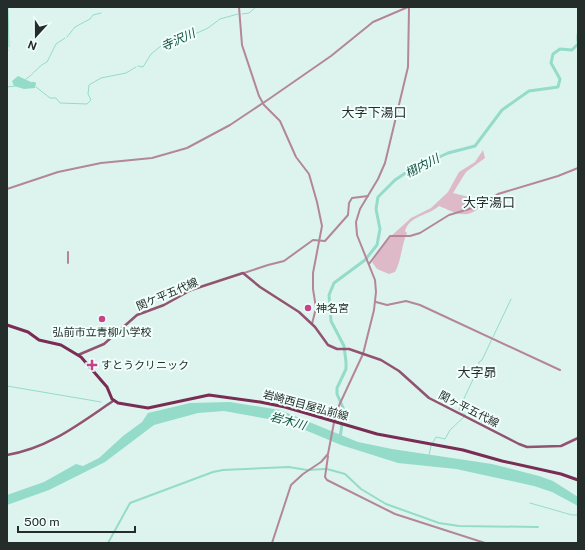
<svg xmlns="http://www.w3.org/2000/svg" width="585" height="550" viewBox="0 0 585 550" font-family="'Public Sans','Noto Sans JP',sans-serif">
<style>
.green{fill:#debac9}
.water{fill:#94dbca}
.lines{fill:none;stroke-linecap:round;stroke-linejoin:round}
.stream{stroke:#94dbca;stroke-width:1}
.canal{stroke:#94dbca;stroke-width:2}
.river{stroke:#94dbca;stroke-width:3}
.tertiary{stroke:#b3869a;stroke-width:2}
.secondary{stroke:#925371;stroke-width:2.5}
.primary{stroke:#792d55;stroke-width:3}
.poi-dot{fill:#c6438a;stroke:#f1fffb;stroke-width:1.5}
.labels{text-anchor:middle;stroke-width:4;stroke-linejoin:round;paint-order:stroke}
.street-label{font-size:11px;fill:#252d2b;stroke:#f1fffb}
.poi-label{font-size:11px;fill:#252d2b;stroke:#f1fffb;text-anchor:start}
.water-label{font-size:12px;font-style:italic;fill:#114e43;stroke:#f1fffb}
.quarter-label{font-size:13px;fill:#252d2b;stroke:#f1fffb}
</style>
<rect width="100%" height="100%" fill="#ddf4ee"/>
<!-- green -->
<path class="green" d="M483 150 485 158 466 172 453 193 469 197 477 201 479 208C465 220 454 212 439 206 428 216 410 215 405 231L407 233C401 246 402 259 395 272L389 274 377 269 372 262 389 238 411 218 431 208 448 192 459 172 475 162Z"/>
<!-- water -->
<g class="water">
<path d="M18 76 31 82H35L36 83 35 88 24 89 14 86 12 81Z"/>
<path d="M230 402 280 410 358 442 392 449 492 464 539 476 553 481 578 497V506L552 492 534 486 456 469 398 463 341 445 305 430 274 420 224 411 198 413 154 425 105 462 49 490 7 505V495L44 482 76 464 83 466 99 458 123 436 142 422 148 413 190 403Z"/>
</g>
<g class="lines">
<!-- stream -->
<g class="stream">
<path d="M8 7 9 47"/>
<path d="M242 14 249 13 256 7"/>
<path d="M67 37 75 27 90 19 93 15 101 13"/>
<path d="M7 54 8 50"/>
<path d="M138 66 143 67 151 54 161 46 184 35 197 33 208 28 220 19 238 14"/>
<path d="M26 79C34 74 39 65 47 62L56 44 65 38"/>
<path d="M7 87 15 86"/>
<path d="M36 87 50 98H56L60 103 87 104 91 100 88 94 89 85 101 78 126 73 136 67"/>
<path d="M493 337 511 299"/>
<path d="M7 386 101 402"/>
<path d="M429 455 431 446 436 437 445 439 450 430 466 415 461 413 459 409 478 369 479 362 482 360 492 339"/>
<path d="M530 503 572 515H578"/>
</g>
<!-- canal -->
<g class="canal">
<path d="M327 469 345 474 361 489 386 504 439 523 459 526 538 527"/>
<path d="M108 543 130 503 213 472 223 470 289 467 307 470 325 469"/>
</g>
<!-- river -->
<g class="river">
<path d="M578 35V41"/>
<path d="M340 438 344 410 337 394V388L346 369V362L344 346 331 321 329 295 334 283 365 260 377 245 380 229 376 209 378 197 395 180 407 172 448 153 475 146 502 110 529 91 558 87 560 79 551 63 553 54 560 49 572 50 578 44"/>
</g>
<!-- tertiary -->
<g class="tertiary">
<path d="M239 7 242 45 259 96 264 105 280 121 296 157 309 174 317 202 322 226 313 273V289L316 308 312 324"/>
<path d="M7 189 58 172 101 163 152 158 187 148 230 125 269 99 331 56 373 22 408 7"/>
<path d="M68 263V252"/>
<path d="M369 264 390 236H410L420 233 449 215 479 206 498 194 558 176 578 168"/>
<path d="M244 273 268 265 284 261 313 240 325 241 348 215 349 203 352 198 368 196"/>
<path d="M376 302 387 305 406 301 420 305 560 370"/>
<path d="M328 456 325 477 327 480 395 514 485 543"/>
<path d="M272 543 291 485 303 474 321 462 328 454 336 412 363 354 374 310 376 292 375 280 357 235 356 222 360 209 378 179 385 163 408 67 409 7"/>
</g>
<!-- secondary -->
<g class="secondary">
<path d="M78 355 104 344 137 315 164 305 191 290 243 273 260 287 299 312 315 327 328 345 337 349H349L381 360 399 371 429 398 519 444 527 447 561 446 578 438"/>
<path d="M7 455C49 448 79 424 113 401"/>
</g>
<!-- primary -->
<path class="primary" d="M7 325 28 332 39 340 61 345 81 357 107 387 112 399 118 403 148 408 209 395 260 402 285 407 377 434 463 450 502 461 561 474 578 480"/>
</g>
<!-- markers -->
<g class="poi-dot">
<circle cx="308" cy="308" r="4"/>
<circle cx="102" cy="319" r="4"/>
<path d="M90 359h4v4h4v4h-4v4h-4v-4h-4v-4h4z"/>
</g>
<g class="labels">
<!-- street labels -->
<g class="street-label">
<text transform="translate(167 294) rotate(-23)" y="4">関ケ平五代線</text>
<text transform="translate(306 405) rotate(15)" y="4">岩崎西目屋弘前線</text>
<text transform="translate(469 409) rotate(27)" y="4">関ヶ平五代線</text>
</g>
<!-- poi labels -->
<g class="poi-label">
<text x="316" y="312">神名宮</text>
<text x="102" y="336" text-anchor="middle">弘前市立青柳小学校</text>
<text x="101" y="369">すとうクリニック</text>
</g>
<!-- water labels -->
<g class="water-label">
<text transform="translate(178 40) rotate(-24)" y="4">寺沢川</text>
<text transform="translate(422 166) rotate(-27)" y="4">栩内川</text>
<text transform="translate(288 421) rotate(16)" y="4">岩木川</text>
</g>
<!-- quarter labels -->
<g class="quarter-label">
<text x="374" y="117">大字下湯口</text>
<text x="489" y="207">大字湯口</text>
<text x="477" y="377">大字昴</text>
</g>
</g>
<!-- border -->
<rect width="585" height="550" fill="none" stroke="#252d2b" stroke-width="16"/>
<!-- north arrow -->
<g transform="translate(36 36) rotate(201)" stroke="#f1fffb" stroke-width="3" paint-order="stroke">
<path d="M0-3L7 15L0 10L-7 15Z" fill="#252d2b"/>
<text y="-6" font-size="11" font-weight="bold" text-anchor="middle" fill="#252d2b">N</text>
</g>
<!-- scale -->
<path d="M18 526v6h117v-6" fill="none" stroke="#252d2b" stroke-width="2"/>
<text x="24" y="526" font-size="12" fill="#252d2b" stroke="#f1fffb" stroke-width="3" paint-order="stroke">500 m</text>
</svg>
